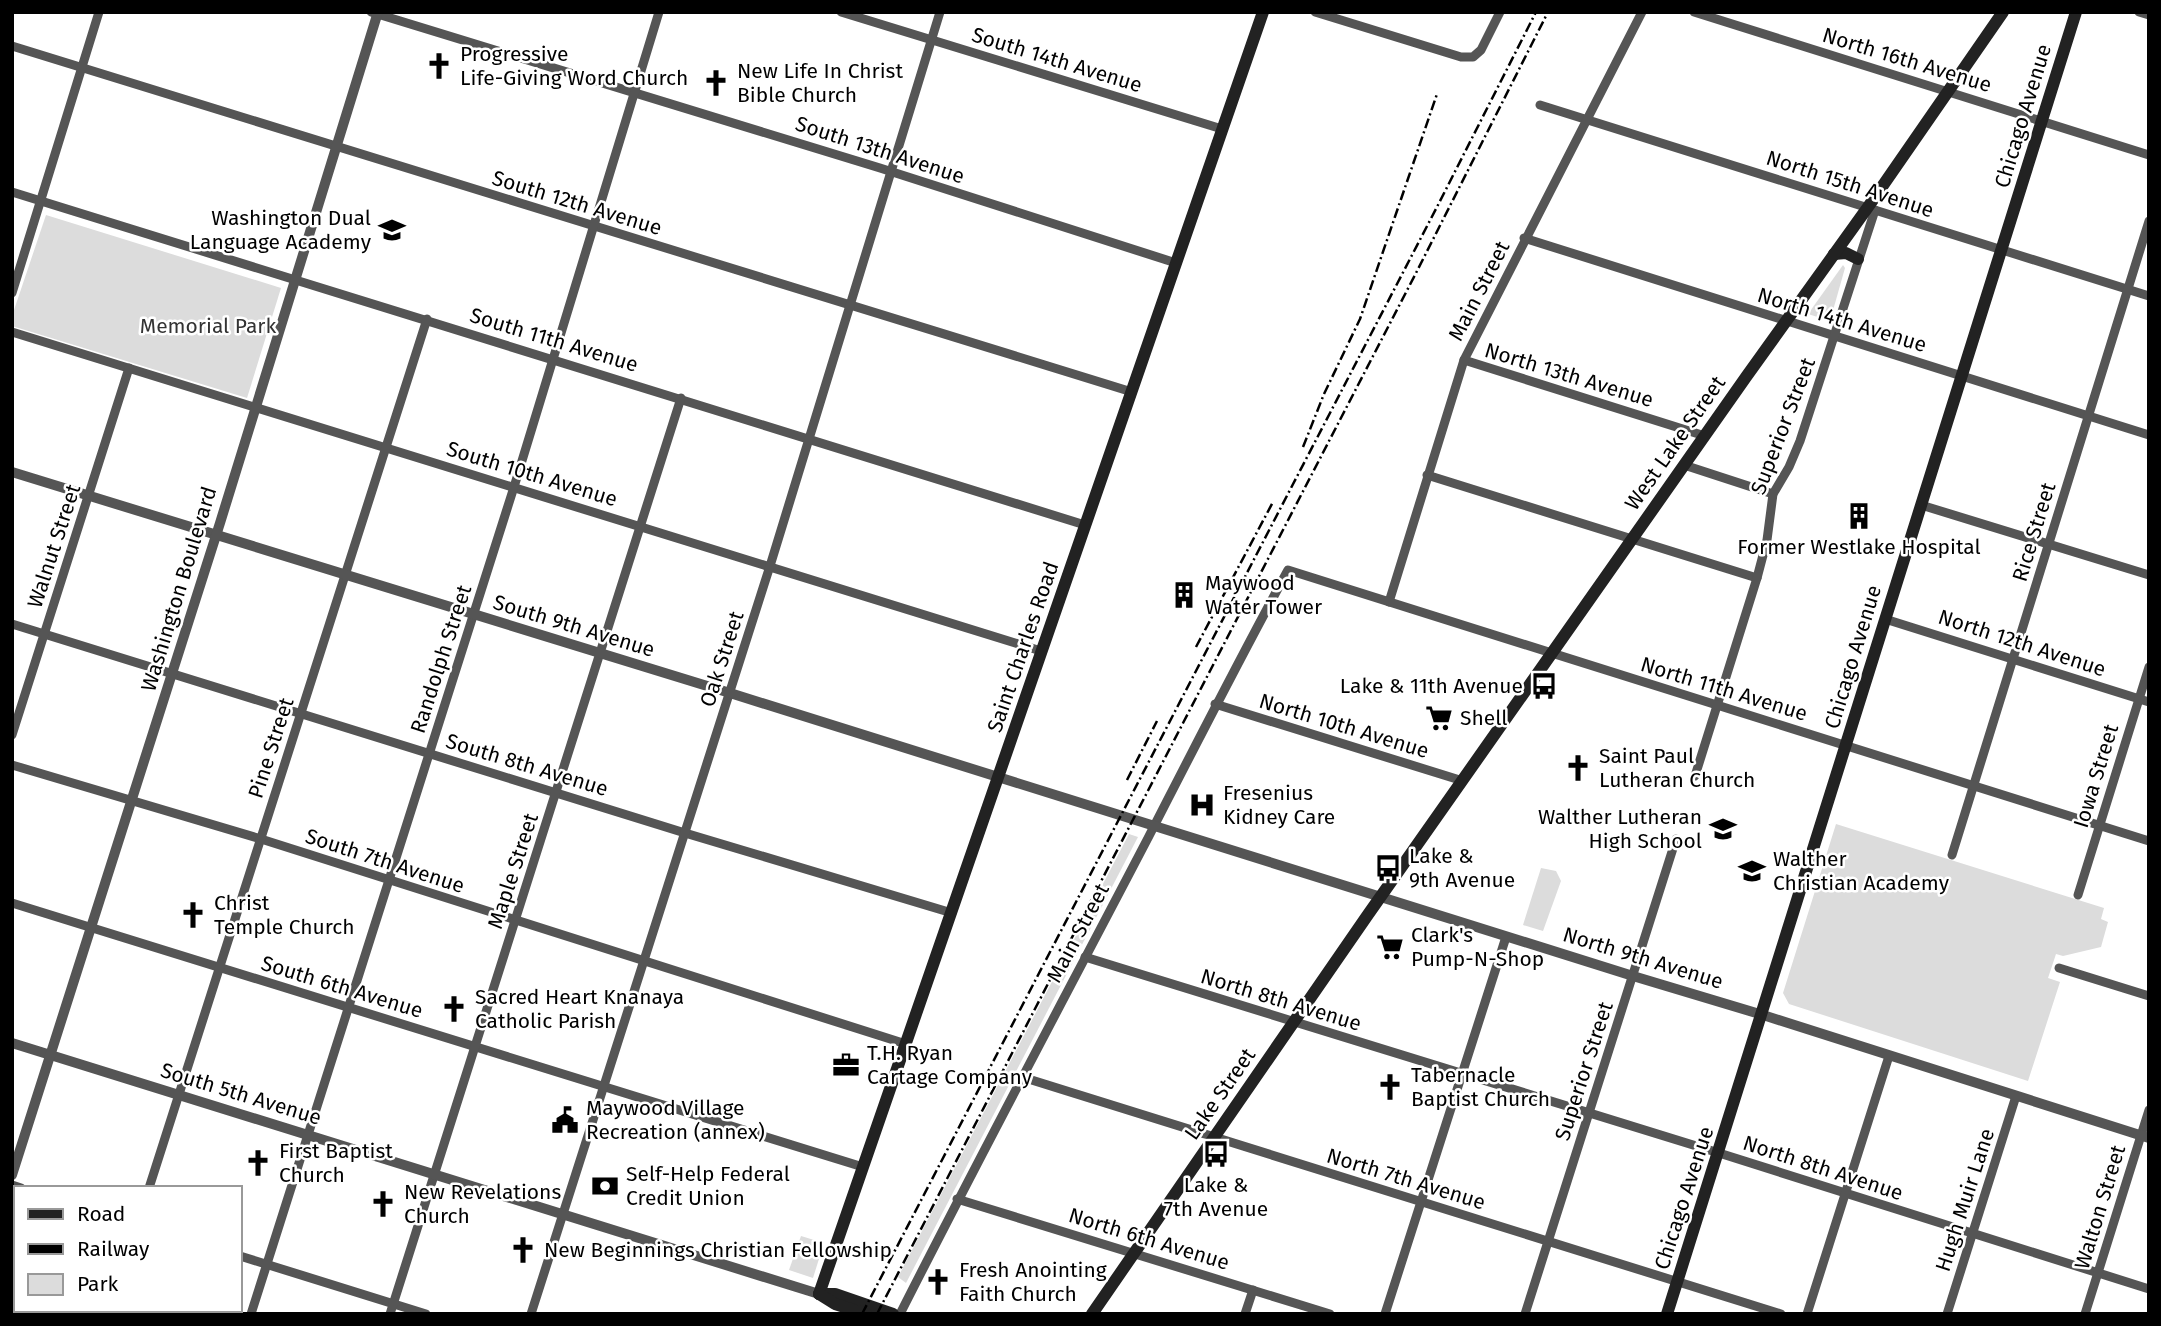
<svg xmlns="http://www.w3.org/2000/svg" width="2161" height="1326" viewBox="0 0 2161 1326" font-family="'Fira Sans',sans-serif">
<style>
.green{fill:#dcdcdc}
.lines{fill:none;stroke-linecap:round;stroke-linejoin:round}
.minor{stroke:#555;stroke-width:9}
.tertiary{stroke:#555;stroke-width:10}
.secondary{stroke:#222;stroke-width:12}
.rail{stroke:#000;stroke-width:2.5;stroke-dasharray:10 3.5 2 3.5;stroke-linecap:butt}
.labels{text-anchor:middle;stroke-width:5;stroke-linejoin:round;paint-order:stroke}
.poi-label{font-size:21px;fill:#000;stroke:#fff;text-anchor:start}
.street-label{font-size:21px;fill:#000;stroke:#fff}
.park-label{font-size:21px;fill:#333;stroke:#fff}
</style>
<rect width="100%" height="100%" fill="#fff"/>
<!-- green -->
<g class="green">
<path d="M46 215 281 288 247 398 12 326V316Z"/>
<path d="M1843 265 1845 268 1830 321 1808 314Z"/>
<path d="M1836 824 2104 908 2101 919 2108 922 2101 947 2063 956 2056 954 2048 978 2060 982 2028 1081 1789 1004 1783 993Z"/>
<path d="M1129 834 1138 837 906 1283 898 1277Z"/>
<path d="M1541 868 1556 871 1561 881 1543 931 1523 925Z"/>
<path d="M801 1236 824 1243 813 1278 789 1270Z"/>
</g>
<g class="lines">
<!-- minor -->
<g class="minor">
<path d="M371 12 880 168 1176 263"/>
<path d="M841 12 1222 129"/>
<path d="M1315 12 1461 57H1473L1481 50 1500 12"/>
<path d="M1694 12 2149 155"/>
<path d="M2139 12 2149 15"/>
<path d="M12 46 1132 392"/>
<path d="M1540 105 2149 296"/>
<path d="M12 192 1085 525"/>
<path d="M1524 238 2149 435"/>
<path d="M12 293 99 12"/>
<path d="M12 332 1041 651"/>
<path d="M1464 360 1705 436"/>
<path d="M1684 465 1773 494"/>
<path d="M1427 475 1757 578"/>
<path d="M1921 505 2149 575"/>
<path d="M1389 602 1464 360 1642 12"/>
<path d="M1885 619 2149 702"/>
<path d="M12 624 685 833 952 913"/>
<path d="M1215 704 1463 781"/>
<path d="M12 735 129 368"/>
<path d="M12 765 261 839 906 1044"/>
<path d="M1695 776 1757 578 1767 540 1773 494 1789 467 1800 441 1875 210"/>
<path d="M1952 855 2149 221"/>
<path d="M2078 895 2149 667"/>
<path d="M12 903 863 1167"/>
<path d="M1085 957 1719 1153 2149 1289"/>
<path d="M2059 968 2149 996"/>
<path d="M1022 1077 1781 1314"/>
<path d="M12 1185 21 1188"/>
<path d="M149 1188 427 319"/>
<path d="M957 1199 1330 1314"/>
<path d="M240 1256 426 1314"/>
<path d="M109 1314 110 1310"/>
<path d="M251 1314 514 487 659 12"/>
<path d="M390 1314 681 398"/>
<path d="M531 1314 770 566 940 12"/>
<path d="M900 1314C981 1154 1065 997 1148 838 1194 748 1240 658 1288 570L2149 841"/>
<path d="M1245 1314 1253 1290"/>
<path d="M1385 1314 1506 937"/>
<path d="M1525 1314 1676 839"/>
<path d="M1807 1314 1889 1056"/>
<path d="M1947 1314 2016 1096"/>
<path d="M2085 1314 2149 1110"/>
</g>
<!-- tertiary -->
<g class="tertiary">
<path d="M12 472 730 693 1633 976 1763 1015 2149 1138"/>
<path d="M12 1043 819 1294"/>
<path d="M12 1175 220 523 378 12"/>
</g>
<!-- secondary -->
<g class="secondary">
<path d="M1834 254 1846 253 1858 259"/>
<path d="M819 1294 1263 12"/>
<path d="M819 1294H835L893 1314"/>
<path d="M819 1294 835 1304 866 1314"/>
<path d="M1092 1314 1367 916 1746 377 1868 207 2003 12"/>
<path d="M1667 1314 2076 12"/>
</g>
<!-- rail -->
<g class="rail">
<path d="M1303 447 1324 394 1360 319 1437 94"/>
<path d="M1196 647 1273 502"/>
<path d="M1127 780 1157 721"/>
<path d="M862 1314 1438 205 1536 12"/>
<path d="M877 1314 1415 275 1548 12"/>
</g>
</g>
<!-- icons -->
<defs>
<symbol id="church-bare" viewBox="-9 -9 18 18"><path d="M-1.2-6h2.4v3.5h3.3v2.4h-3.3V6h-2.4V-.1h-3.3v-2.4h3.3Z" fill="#000" stroke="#fff" stroke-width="2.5" paint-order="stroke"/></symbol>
<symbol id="school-bare" viewBox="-9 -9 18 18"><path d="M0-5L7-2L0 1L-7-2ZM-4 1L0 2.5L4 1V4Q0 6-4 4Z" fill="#000" stroke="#fff" stroke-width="2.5" paint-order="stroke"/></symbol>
<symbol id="building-bare" viewBox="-9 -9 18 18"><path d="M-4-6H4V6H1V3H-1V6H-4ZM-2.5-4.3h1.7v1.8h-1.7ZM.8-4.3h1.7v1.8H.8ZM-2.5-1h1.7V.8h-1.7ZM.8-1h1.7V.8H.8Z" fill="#000" stroke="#fff" stroke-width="2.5" paint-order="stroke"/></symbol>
<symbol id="bus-bare" viewBox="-9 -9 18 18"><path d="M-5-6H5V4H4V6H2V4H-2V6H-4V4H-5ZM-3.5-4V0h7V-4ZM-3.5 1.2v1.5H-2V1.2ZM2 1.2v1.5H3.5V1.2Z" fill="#000" stroke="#fff" stroke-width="2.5" paint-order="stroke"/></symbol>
<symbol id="supermarket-bare" viewBox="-9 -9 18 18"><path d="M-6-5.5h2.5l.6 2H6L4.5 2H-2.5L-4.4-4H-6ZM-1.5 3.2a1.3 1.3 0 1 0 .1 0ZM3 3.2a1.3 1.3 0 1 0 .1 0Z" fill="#000" stroke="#fff" stroke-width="2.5" paint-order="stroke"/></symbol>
<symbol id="hospital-bare" viewBox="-9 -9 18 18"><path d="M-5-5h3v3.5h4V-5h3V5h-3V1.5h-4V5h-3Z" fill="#000" stroke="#fff" stroke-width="2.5" paint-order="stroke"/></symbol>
<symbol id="office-bare" viewBox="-9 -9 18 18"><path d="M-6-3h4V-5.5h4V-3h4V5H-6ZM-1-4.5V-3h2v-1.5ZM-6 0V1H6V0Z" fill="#000" stroke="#fff" stroke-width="2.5" paint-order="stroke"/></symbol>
<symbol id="civic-bare" viewBox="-9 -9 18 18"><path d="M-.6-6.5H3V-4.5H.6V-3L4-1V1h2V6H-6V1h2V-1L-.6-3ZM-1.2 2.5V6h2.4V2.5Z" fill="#000" stroke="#fff" stroke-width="2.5" paint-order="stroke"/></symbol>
<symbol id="bank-bare" viewBox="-9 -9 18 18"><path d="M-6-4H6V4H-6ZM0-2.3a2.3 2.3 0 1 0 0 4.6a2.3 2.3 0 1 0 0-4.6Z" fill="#000" stroke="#fff" stroke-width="2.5" paint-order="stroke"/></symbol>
</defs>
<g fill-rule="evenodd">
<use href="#church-bare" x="420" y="47" width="38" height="38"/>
<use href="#church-bare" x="697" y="64" width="38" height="38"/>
<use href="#school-bare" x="373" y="211" width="38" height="38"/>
<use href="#building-bare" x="1840" y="497" width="38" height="38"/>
<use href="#building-bare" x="1165" y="576" width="38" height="38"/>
<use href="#bus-bare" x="1525" y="667" width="38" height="38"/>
<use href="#supermarket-bare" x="1420" y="699" width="38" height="38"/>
<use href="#church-bare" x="1559" y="749" width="38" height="38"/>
<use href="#hospital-bare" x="1183" y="786" width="38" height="38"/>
<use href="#school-bare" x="1704" y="810" width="38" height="38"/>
<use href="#bus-bare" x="1369" y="849" width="38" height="38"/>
<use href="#school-bare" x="1733" y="852" width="38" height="38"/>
<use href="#church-bare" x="174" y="896" width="38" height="38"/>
<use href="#supermarket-bare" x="1371" y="928" width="38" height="38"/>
<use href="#church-bare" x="435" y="990" width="38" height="38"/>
<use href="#office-bare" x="827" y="1046" width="38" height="38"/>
<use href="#church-bare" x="1371" y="1068" width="38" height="38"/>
<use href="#civic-bare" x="546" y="1101" width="38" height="38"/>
<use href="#bus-bare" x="1197" y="1135" width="38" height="38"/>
<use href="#church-bare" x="239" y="1144" width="38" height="38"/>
<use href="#bank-bare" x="586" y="1167" width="38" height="38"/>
<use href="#church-bare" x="364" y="1185" width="38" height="38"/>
<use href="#church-bare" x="504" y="1231" width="38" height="38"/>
<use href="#church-bare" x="919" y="1263" width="38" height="38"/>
</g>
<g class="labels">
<!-- poi labels -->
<g class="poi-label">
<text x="460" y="61">Progressive<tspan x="460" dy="24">Life-Giving Word Church</tspan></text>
<text x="737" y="78">New Life In Christ<tspan x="737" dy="24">Bible Church</tspan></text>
<text x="371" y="225" text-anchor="end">Washington Dual<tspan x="371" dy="24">Language Academy</tspan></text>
<text x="1859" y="554" text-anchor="middle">Former Westlake Hospital</text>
<text x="1205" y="590">Maywood<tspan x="1205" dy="24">Water Tower</tspan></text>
<text x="1523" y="693" text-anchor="end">Lake &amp; 11th Avenue</text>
<text x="1460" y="725">Shell</text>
<text x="1599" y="763">Saint Paul<tspan x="1599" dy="24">Lutheran Church</tspan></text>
<text x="1223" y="800">Fresenius<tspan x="1223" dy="24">Kidney Care</tspan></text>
<text x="1702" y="824" text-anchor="end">Walther Lutheran<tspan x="1702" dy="24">High School</tspan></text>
<text x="1409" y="863">Lake &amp;<tspan x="1409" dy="24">9th Avenue</tspan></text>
<text x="1773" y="866">Walther<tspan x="1773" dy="24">Christian Academy</tspan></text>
<text x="214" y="910">Christ<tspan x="214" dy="24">Temple Church</tspan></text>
<text x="1411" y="942">Clark's<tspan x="1411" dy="24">Pump-N-Shop</tspan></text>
<text x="475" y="1004">Sacred Heart Knanaya<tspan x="475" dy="24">Catholic Parish</tspan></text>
<text x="867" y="1060">T.H. Ryan<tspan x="867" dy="24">Cartage Company</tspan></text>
<text x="1411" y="1082">Tabernacle<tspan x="1411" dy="24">Baptist Church</tspan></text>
<text x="586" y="1115">Maywood Village<tspan x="586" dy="24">Recreation (annex)</tspan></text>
<text x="279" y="1158">First Baptist<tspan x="279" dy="24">Church</tspan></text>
<text x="626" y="1181">Self-Help Federal<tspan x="626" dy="24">Credit Union</tspan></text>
<text x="1216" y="1192" text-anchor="middle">Lake &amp;<tspan x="1216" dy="24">7th Avenue</tspan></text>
<text x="404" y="1199">New Revelations<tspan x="404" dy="24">Church</tspan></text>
<text x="544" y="1257">New Beginnings Christian Fellowship</text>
<text x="959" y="1277">Fresh Anointing<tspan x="959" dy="24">Faith Church</tspan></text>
</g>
<!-- street labels -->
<g class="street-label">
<text transform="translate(1057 60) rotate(17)" y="7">South 14th Avenue</text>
<text transform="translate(1907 60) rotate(17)" y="7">North 16th Avenue</text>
<text transform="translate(2023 116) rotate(-73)" y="7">Chicago Avenue</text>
<text transform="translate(880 150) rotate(18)" y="7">South 13th Avenue</text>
<text transform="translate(1850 184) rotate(18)" y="7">North 15th Avenue</text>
<text transform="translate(577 203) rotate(17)" y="7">South 12th Avenue</text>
<text transform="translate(1479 291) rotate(-63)" y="7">Main Street</text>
<text transform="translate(1842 320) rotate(17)" y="7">North 14th Avenue</text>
<text transform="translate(554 340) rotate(17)" y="7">South 11th Avenue</text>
<text transform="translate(1569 375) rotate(17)" y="7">North 13th Avenue</text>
<text transform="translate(1783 426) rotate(-69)" y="7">Superior Street</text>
<text transform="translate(1675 443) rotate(-55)" y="7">West Lake Street</text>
<text transform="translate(532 474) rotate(17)" y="7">South 10th Avenue</text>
<text transform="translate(2034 532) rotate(-73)" y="7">Rice Street</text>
<text transform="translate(54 546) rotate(-72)" y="7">Walnut Street</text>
<text transform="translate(179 589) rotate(-73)" y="7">Washington Boulevard</text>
<text transform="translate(574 626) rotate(17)" y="7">South 9th Avenue</text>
<text transform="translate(2022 643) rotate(18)" y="7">North 12th Avenue</text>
<text transform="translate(1023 647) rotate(-71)" y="7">Saint Charles Road</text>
<text transform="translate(1853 657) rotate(-73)" y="7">Chicago Avenue</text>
<text transform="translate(441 659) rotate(-72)" y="7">Randolph Street</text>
<text transform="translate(722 659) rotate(-72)" y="7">Oak Street</text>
<text transform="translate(1724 689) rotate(17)" y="7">North 11th Avenue</text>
<text transform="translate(1344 726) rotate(17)" y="7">North 10th Avenue</text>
<text transform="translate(271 748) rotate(-72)" y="7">Pine Street</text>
<text transform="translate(527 765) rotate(17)" y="7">South 8th Avenue</text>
<text transform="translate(2096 776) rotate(-73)" y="7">Iowa Street</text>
<text transform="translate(385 861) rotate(18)" y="7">South 7th Avenue</text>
<text transform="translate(513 871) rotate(-72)" y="7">Maple Street</text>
<text transform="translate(1078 933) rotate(-62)" y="7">Main Street</text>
<text transform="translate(1643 958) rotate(17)" y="7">North 9th Avenue</text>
<text transform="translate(342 987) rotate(17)" y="7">South 6th Avenue</text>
<text transform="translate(1281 1000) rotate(17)" y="7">North 8th Avenue</text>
<text transform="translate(1584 1071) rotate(-72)" y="7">Superior Street</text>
<text transform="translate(241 1094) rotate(17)" y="7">South 5th Avenue</text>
<text transform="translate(1220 1094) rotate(-55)" y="7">Lake Street</text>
<text transform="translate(1823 1168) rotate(18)" y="7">North 8th Avenue</text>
<text transform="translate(1406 1179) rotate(17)" y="7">North 7th Avenue</text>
<text transform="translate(1684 1198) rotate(-72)" y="7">Chicago Avenue</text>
<text transform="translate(1965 1200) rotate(-72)" y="7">Hugh Muir Lane</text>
<text transform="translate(2100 1207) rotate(-73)" y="7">Walton Street</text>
<text transform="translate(1149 1239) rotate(17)" y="7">North 6th Avenue</text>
</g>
<!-- park labels -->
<g class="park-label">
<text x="208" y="333">Memorial Park</text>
</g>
</g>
<!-- border -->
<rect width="2161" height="1326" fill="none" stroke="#000000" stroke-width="28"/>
<!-- legend -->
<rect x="14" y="1186" width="228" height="126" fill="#ffffff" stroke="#999999" stroke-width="2"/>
<rect x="28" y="1209" width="35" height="10" fill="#222222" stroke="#999999" stroke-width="2"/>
<text x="77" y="1221" font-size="21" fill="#000000">Road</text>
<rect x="28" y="1244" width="35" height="10" fill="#000000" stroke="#999999" stroke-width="2"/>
<text x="77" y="1256" font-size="21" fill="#000000">Railway</text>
<rect x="28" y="1274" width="35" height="21" fill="#dcdcdc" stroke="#999999" stroke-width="2"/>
<text x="77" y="1291" font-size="21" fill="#000000">Park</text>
</svg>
